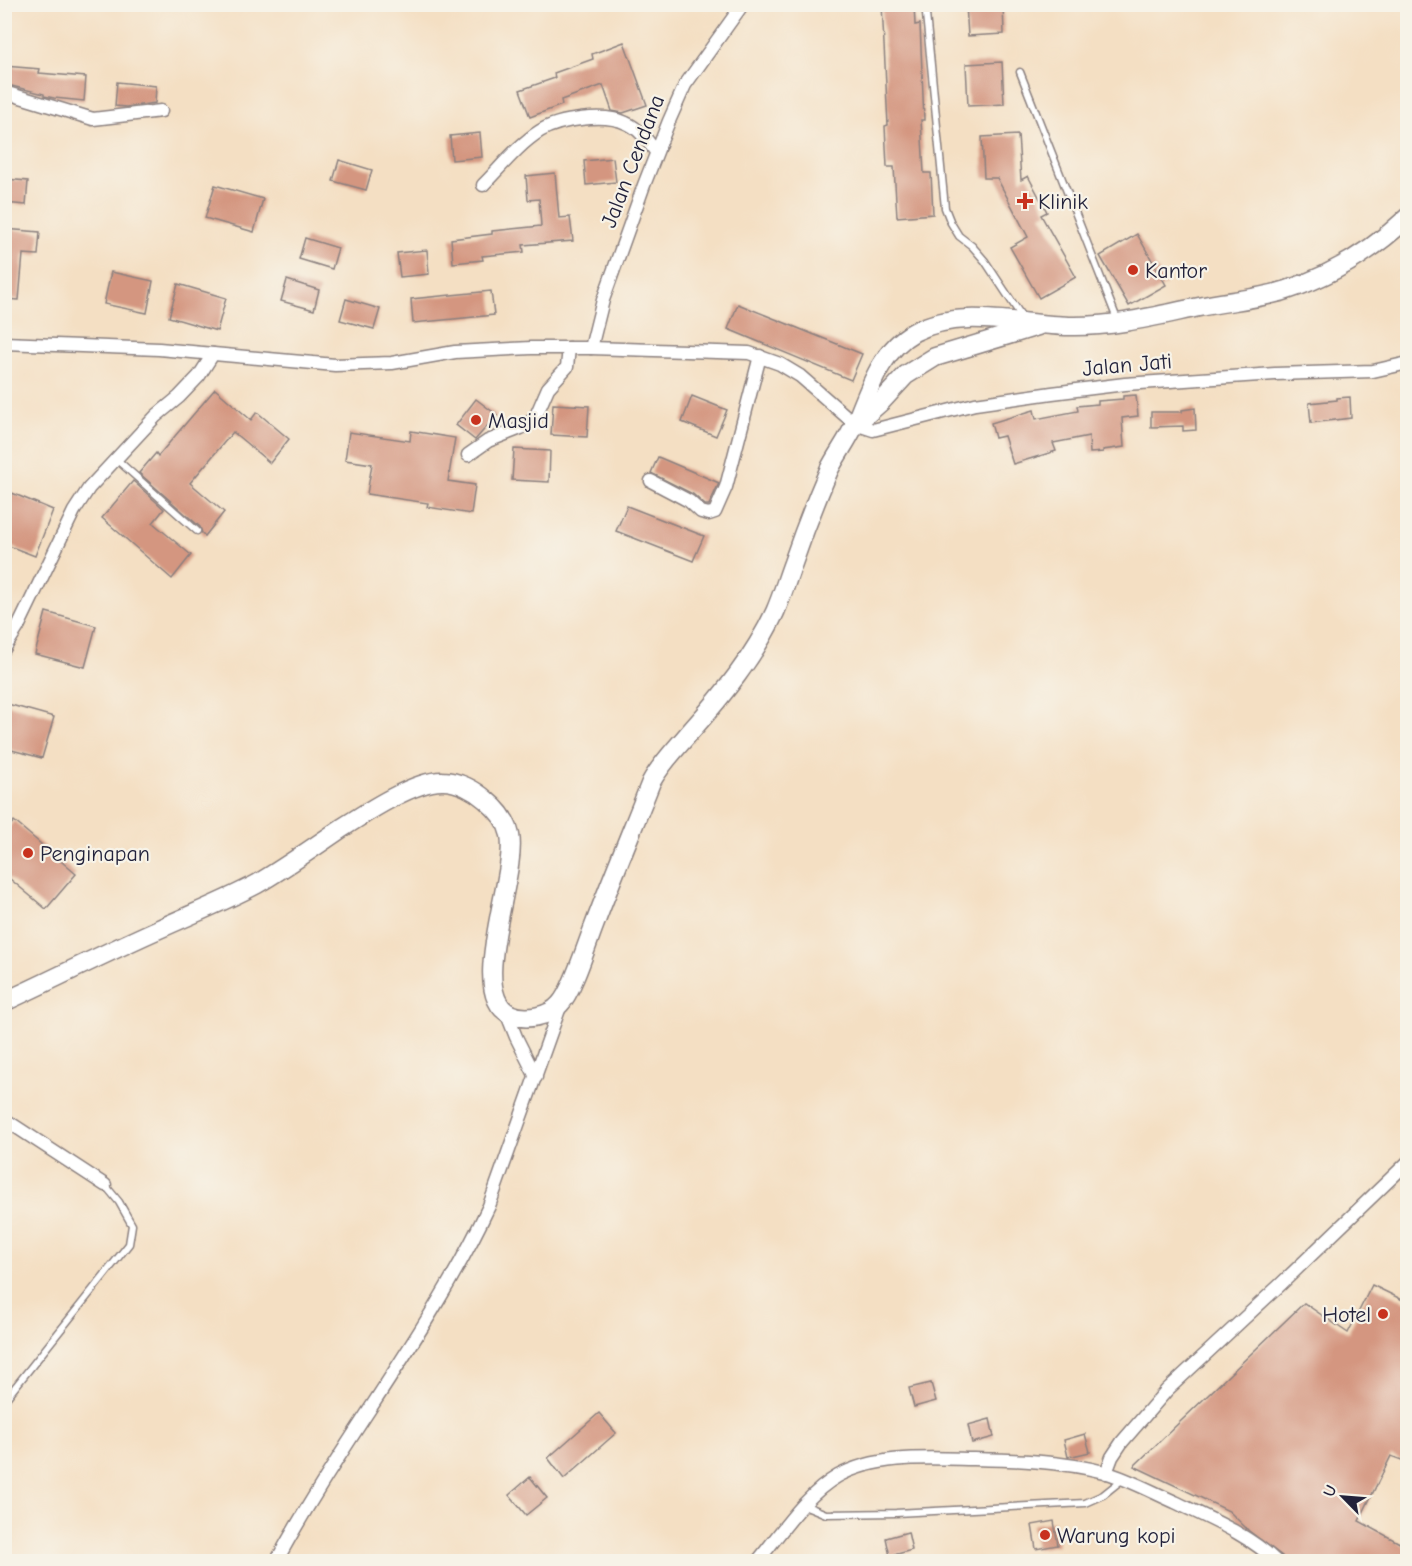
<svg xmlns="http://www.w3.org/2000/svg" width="1412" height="1566" viewBox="0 0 1412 1566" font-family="'Comic Neue',sans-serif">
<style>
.building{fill:#d49680}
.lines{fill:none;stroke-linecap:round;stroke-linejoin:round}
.lane-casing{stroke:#8b807f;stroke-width:9}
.street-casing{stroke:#8b807f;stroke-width:15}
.secondary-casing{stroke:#8b807f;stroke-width:21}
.lane{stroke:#fff;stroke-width:6}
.street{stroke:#fff;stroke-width:12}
.secondary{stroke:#fff;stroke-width:18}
.poi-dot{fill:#c8321e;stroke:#f7f3e8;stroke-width:2}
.labels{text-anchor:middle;stroke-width:4.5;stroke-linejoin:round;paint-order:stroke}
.street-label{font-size:22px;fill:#22223b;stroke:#f7f3e8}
.poi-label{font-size:22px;fill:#22223b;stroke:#f7f3e8;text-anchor:start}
</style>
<rect width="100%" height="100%" fill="#f7f3e8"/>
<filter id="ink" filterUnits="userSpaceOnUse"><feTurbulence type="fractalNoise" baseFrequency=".0167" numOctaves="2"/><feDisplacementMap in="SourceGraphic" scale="12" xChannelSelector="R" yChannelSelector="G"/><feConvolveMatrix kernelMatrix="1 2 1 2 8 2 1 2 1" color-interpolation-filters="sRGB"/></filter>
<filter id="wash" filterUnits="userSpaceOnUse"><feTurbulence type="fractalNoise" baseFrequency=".008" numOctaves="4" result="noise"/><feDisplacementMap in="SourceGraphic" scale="24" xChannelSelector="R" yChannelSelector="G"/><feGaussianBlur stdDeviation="1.35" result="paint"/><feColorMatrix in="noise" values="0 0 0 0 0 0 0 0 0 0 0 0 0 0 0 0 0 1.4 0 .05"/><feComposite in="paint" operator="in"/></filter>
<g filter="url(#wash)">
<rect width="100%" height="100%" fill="#f4dfc3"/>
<g id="blocks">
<!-- building -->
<g class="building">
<path d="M882 4H914L915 25 920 24 924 120H921L924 173H931L933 214 897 217 894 167H887L885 126 888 125Z"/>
<path d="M966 4H1003L1004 34 968 36Z"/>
<path d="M624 42 647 105 623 113 612 111 603 85 561 100 562 105 530 117 520 90 555 78 554 73 593 59 592 54Z"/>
<path d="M1002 62 1004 104 968 106 966 64Z"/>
<path d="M4 66 40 69 39 73 86 77 84 101 54 98 44 96V94L4 84Z"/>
<path d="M117 82 156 86 155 103 126 107 115 106Z"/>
<path d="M480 133 482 157 452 160 450 136Z"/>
<path d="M1018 135 1021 180 1028 176 1047 212 1041 215 1076 277 1039 298 1010 247 1028 237 997 178H984L982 137Z"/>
<path d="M613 158 616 182 586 185 584 161Z"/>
<path d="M339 160 372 170 366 190 333 181Z"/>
<path d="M555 173 559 218 570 217 573 241 523 245 524 252 482 256 483 260 453 263 451 239 492 234V231L541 226 539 199 528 200 526 176Z"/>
<path d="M4 179 28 181 26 205 4 203Z"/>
<path d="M215 185 263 199 254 232 205 218Z"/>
<path d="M4 229 40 232 38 255 23 254 19 300 4 299Z"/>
<path d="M1137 234 1166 285 1129 306 1100 256Z"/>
<path d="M305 238 338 248 332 269 299 259Z"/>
<path d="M427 250 429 274 400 277 397 253Z"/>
<path d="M111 272 153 281 147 313 104 304Z"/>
<path d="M287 280 319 290 314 310 281 301Z"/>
<path d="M178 284 226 298 217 331 169 317Z"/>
<path d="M491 291 494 315 413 323 411 299Z"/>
<path d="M346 299 380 309 374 329 340 320Z"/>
<path d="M738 304 862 354 851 380 728 329Z"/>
<path d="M215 389 251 420 257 412 289 439 270 463 233 432 190 483 224 512 205 536 202 533 200 527 139 473 156 453 158 456Z"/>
<path d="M1136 395 1138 416 1122 418 1124 447 1103 450V452L1090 453 1089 436 1053 443 1056 451 1013 464 1004 436 995 438 991 423 1034 410 1036 419 1078 411 1077 406 1098 404V401L1123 399V396Z"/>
<path d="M692 396 727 410 716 436 682 422Z"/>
<path d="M1350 397 1351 418 1311 423 1309 403 1337 400V398Z"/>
<path d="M476 399 497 415 475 440 456 425Z"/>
<path d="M553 404 589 406 587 437 551 435Z"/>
<path d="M1195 408 1196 430 1183 431V426L1151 427V412H1182V410Z"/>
<path d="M411 431 455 438 448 481 475 485 471 514 427 507 428 503 367 494 372 464 345 460 349 432 410 441Z"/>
<path d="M514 449 550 451 549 482 512 480Z"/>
<path d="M658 457 719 483 709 505H705L693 494 651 473Z"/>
<path d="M133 481 164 509 153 523 191 555 172 579 102 518Z"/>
<path d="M12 493 53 510 35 556 4 544V511Z"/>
<path d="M627 506 704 536 693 561 616 531Z"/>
<path d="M46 612 96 626 85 667 35 654Z"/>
<path d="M4 703 54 717 42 758 4 748Z"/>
<path d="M14 821 76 874 46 909 4 874V833Z"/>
<path d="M1372 1285 1407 1302V1462L1391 1456 1359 1521 1407 1547 1404 1562H1285L1282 1556 1249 1531 1229 1511 1134 1466 1304 1303 1348 1333Z"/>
<path d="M931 1383 936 1401 914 1407 909 1388Z"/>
<path d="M599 1413 616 1433 564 1479 548 1458Z"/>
<path d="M990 1419 994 1437 972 1443 968 1425Z"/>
<path d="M1085 1434 1090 1452 1068 1457 1064 1440Z"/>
<path d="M530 1477 547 1498 526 1515 509 1495Z"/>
<path d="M1054 1521 1058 1545 1036 1549 1032 1525Z"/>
<path d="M908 1532 912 1550 890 1556 886 1538Z"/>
</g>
</g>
</g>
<g filter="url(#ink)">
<use href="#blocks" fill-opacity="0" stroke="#8b807f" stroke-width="1.5"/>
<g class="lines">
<defs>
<g id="lane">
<path d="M925 4 945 208 951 223 959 236 972 246 985 261 1024 320"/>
<path d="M1020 72 1117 319"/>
<path d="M115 458 197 531"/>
<path d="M4 1401 129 1244 132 1225 119 1202 105 1185"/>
<path d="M804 1505 826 1514 896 1513 1085 1503 1103 1495 1123 1479"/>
</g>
<g id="street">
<path d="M4 92 93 119 161 111"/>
<path d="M483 185C501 167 518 145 540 131 559 119 605 113 626 123 639 128 648 141 656 152"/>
<path d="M4 343 159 349 335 365 392 363 455 352 531 348H591L749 353 780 364 800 376 855 424 873 430 975 404 1052 393 1125 384 1275 374 1373 371 1408 363"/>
<path d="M591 348 603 300 644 185 669 121 685 85 743 4"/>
<path d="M468 455 488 441 521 428 535 418 548 388 567 367 569 348"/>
<path d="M651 481 689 501 701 512 709 514 715 512 726 487 760 356"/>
<path d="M4 649 18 627 74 511 89 488 156 416 179 397 199 376 213 354"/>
<path d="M506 1012 516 1037 536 1077"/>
<path d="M4 1119 105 1185"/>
<path d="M1106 1473 1112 1457 1122 1442 1167 1390 1281 1284 1408 1162"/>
<path d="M276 1562C342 1440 430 1332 489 1206L561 1004"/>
<path d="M757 1562C781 1533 805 1495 838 1476 878 1454 929 1458 973 1459 1016 1460 1061 1461 1104 1472 1129 1479 1152 1492 1175 1502 1210 1519 1248 1534 1277 1562"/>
</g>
<g id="secondary">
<path d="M856 424 882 401 906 375 935 357 1038 326"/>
<path d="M4 1002C56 978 107 952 159 929 192 914 225 901 257 884 286 867 314 847 342 828 365 813 415 780 443 781 458 781 475 790 486 800 497 809 507 820 510 835 518 875 466 993 510 1014 525 1021 549 1017 560 1004 572 992 587 944 594 926 612 878 632 830 651 782 662 762 676 749 690 732 723 695 754 657 775 612 782 596 787 579 793 563 804 531 816 500 829 470 837 454 848 440 855 424 869 391 880 351 914 332 960 307 1020 325 1069 326 1114 327 1156 316 1199 307 1228 301 1259 299 1287 290 1333 275 1373 250 1408 217"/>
</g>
</defs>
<!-- lane casing -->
<use href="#lane" class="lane-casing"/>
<!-- street casing -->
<use href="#street" class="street-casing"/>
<!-- secondary casing -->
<use href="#secondary" class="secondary-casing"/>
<!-- lane -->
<use href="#lane" class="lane"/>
<!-- street -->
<use href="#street" class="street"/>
<!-- secondary -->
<use href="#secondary" class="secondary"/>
</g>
</g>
<!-- markers -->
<g class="poi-dot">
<path d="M1022 192h6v6h6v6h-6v6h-6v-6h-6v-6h6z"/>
<circle cx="1133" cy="270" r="6"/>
<circle cx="476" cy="420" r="6"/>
<circle cx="28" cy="853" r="6"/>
<circle cx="1383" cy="1314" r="6"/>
<circle cx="1045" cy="1535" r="6"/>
</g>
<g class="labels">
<!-- street labels -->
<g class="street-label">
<text transform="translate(632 161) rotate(-69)" y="8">Jalan Cendana</text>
<text transform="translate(1127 364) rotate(-5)" y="8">Jalan Jati</text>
</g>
<!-- poi labels -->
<g class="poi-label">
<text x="1038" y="209">Klinik</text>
<text x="1145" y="278">Kantor</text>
<text x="488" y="428">Masjid</text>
<text x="40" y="861">Penginapan</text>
<text x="1371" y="1322" text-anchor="end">Hotel</text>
<text x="1057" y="1543">Warung kopi</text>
</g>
</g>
<!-- margin -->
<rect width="1412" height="1566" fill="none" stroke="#f7f3e8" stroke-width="24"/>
<!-- north arrow -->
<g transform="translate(1343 1497) rotate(295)" stroke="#f7f3e8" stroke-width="4.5" paint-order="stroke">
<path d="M0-4.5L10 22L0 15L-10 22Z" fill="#22223b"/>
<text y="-9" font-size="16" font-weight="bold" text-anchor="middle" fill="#22223b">U</text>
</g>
</svg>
